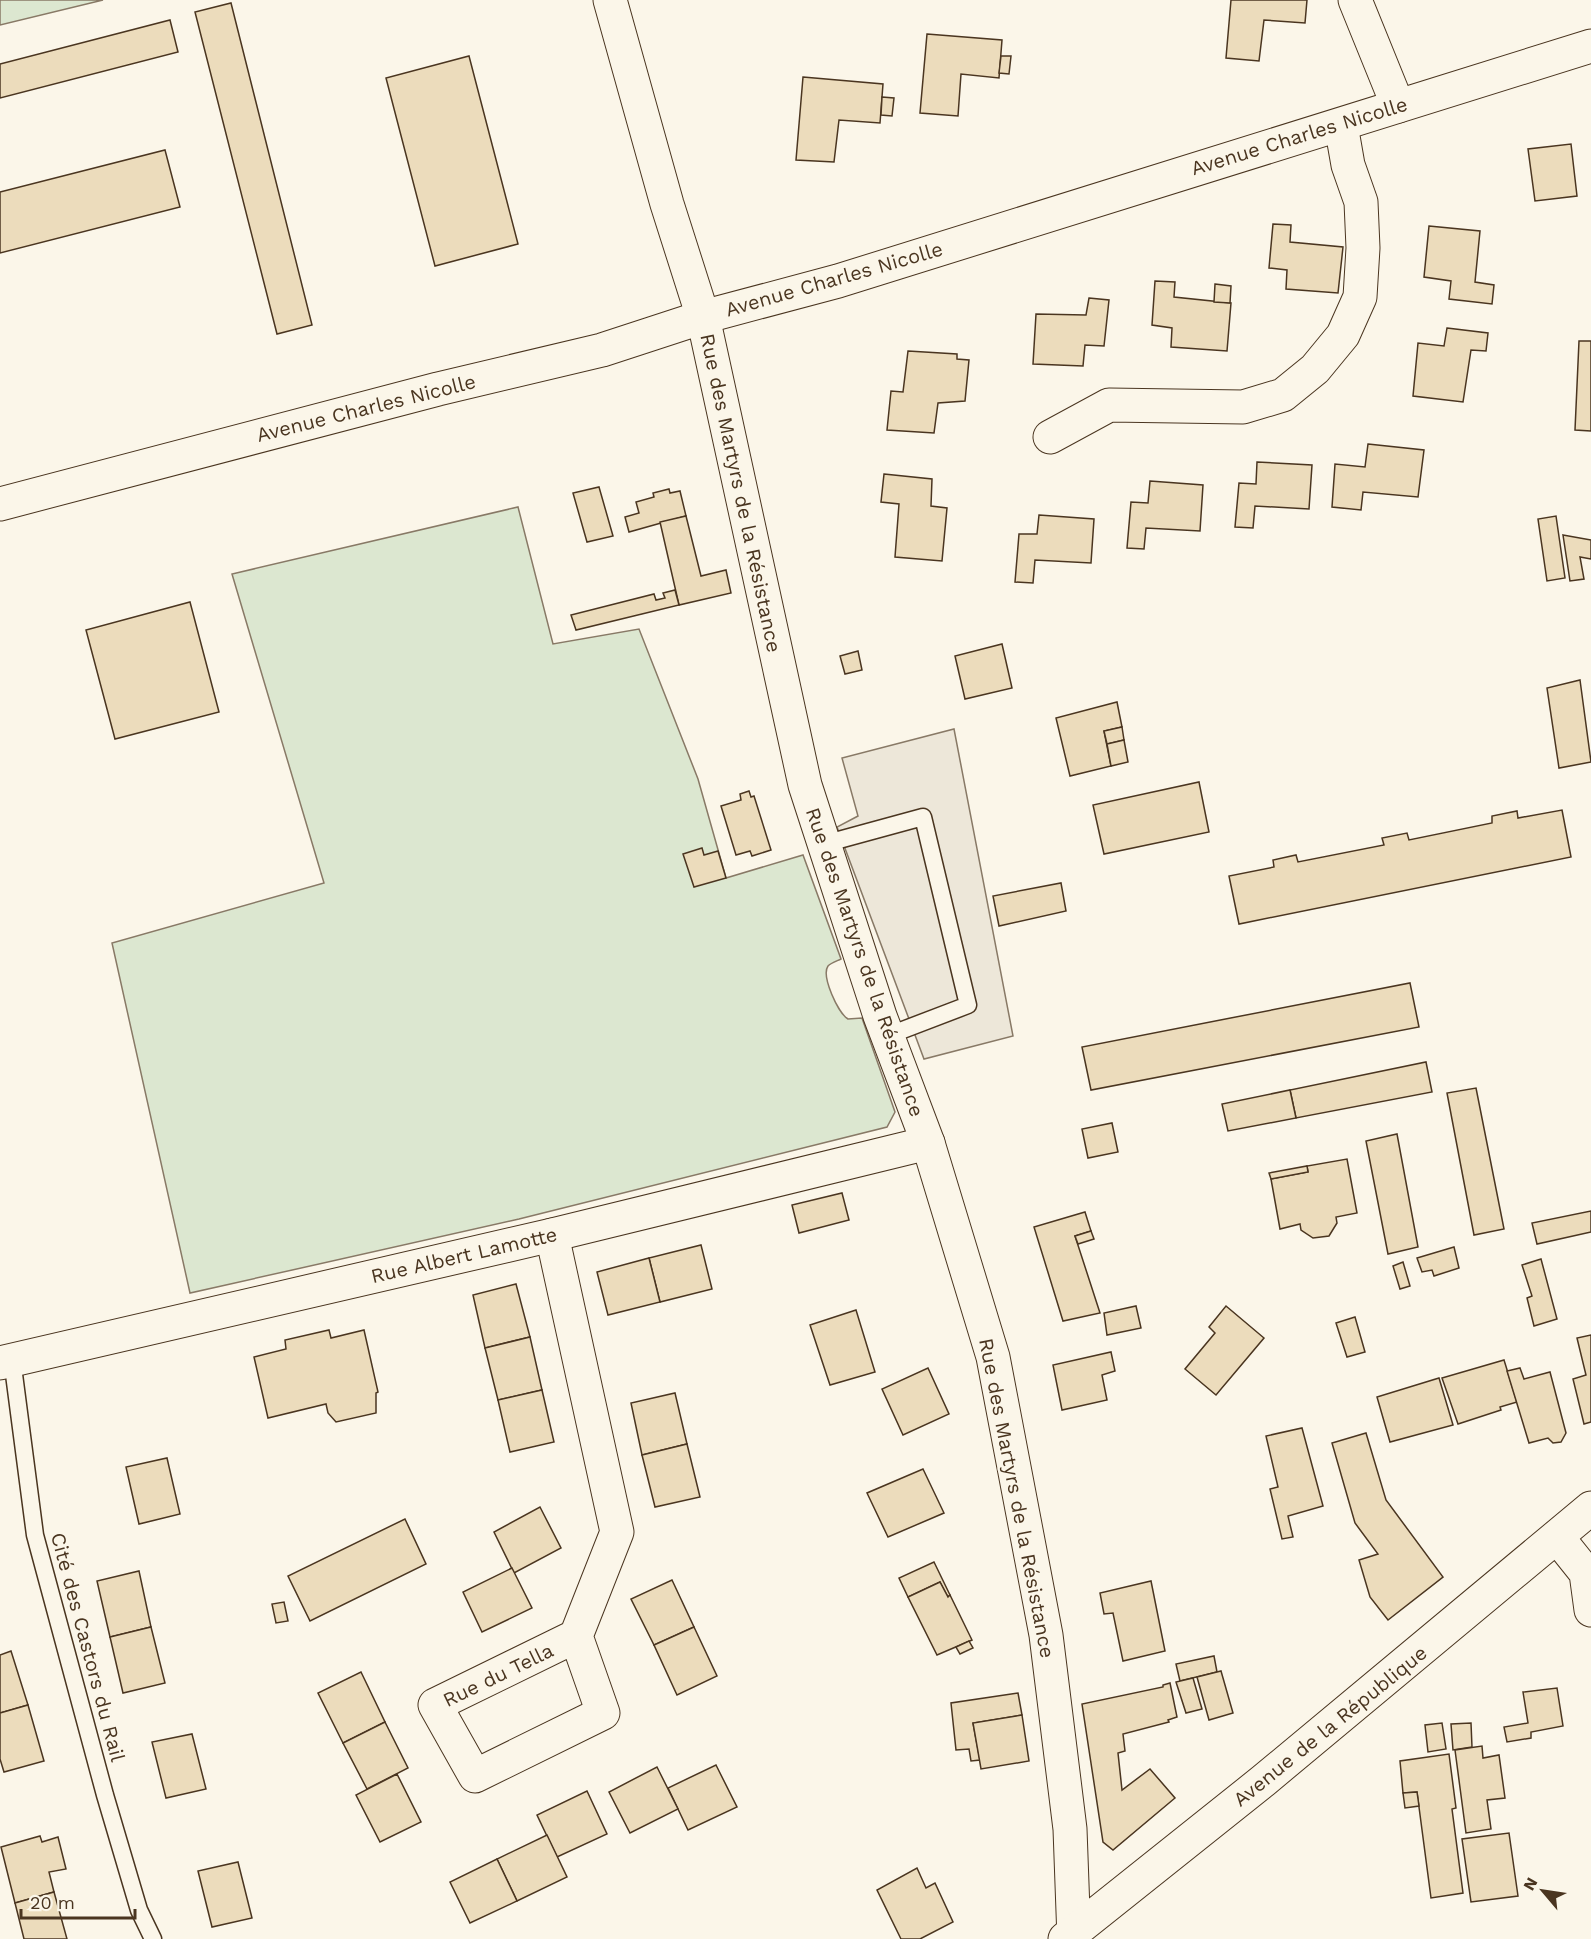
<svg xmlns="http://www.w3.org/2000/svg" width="1591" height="1939" viewBox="0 0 1591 1939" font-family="'Work Sans',sans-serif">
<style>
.green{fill:#dce7d0;stroke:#887966;stroke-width:1.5}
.parking{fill:#ede7d9;stroke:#887966;stroke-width:1.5}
.building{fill:#ecdcbc;stroke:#4a3520;stroke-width:1.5}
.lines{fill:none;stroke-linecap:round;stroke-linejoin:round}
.lane-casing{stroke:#4a3520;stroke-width:19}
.street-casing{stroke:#4a3520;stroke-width:35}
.secondary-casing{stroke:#4a3520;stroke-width:35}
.lane{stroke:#fbf6e9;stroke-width:16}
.street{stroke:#fbf6e9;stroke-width:33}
.secondary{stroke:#fbf6e9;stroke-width:33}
.labels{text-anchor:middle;stroke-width:4.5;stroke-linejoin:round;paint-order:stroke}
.street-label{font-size:20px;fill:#4a3520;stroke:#fbf6e9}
</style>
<rect width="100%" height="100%" fill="#fbf6e9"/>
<!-- green -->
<g class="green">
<path d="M0 0H103L0 25Z"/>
<path d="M518 507 553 644 639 629 698 779 726 878 803 855 841 959C837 961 831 963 828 966 821 976 838 1013 848 1019L862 1018 895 1112 887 1127 519 1219 190 1293 112 943 324 883 232 574Z"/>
</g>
<!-- parking -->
<path class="parking" d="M954 729 1013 1036 924 1059 837 827 858 816 842 758Z"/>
<!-- building -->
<g class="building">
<path d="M1231 0H1307L1305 23 1264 20 1259 61 1226 58Z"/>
<path d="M231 3 312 325 277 334 195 12Z"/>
<path d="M170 20 178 52 0 98V64Z"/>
<path d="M927 34 1002 40 999 78 961 74 958 116 920 113Z"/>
<path d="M469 56 518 244 435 266 386 78Z"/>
<path d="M1001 56H1011L1009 74 999 73Z"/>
<path d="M803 77 883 84 880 123 839 120 834 162 796 160Z"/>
<path d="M882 97 894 98 892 116 881 115Z"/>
<path d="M1571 144 1577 196 1535 201 1528 149Z"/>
<path d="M165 150 180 207 0 253V192Z"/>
<path d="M1273 224 1291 225 1290 242 1343 247 1338 293 1286 289 1287 270 1269 268Z"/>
<path d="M1429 226 1480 231 1475 282 1494 285 1492 304 1449 299 1451 281 1424 277Z"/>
<path d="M1155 281 1175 282 1174 297 1231 303 1227 351 1171 347 1172 328 1152 325Z"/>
<path d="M1215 284 1231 286 1230 303 1214 302Z"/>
<path d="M1089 298 1109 300 1104 346 1085 345 1083 366 1033 364 1036 314 1086 315Z"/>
<path d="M1447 328 1488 333 1486 351 1471 350 1463 402 1413 396 1418 343 1444 346Z"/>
<path d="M1579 341H1591V431L1575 430Z"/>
<path d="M908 351 957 354V359L969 360 965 401 938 403 934 433 887 430 891 391 903 392Z"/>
<path d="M1368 444 1424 450 1418 497 1363 492 1361 510 1332 507 1335 464 1365 467Z"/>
<path d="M1257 462 1312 465 1309 509 1255 506 1253 528 1235 527 1239 483 1256 484Z"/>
<path d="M884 474 932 479 931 506 947 508 942 561 895 557 899 504 881 502Z"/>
<path d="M1150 481 1203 485 1200 531 1146 528 1144 549 1127 548 1131 502 1148 503Z"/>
<path d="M599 487 613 536 587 542 573 493Z"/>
<path d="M669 489 670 493 680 491 686 516 629 532 625 517 639 513 636 502 654 497 653 493Z"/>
<path d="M1039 515 1094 519 1091 563 1035 560 1033 583 1015 582 1019 534H1037Z"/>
<path d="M686 516 701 576 726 570 731 593 679 605 660 522Z"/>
<path d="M1556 516 1565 578 1547 581 1538 519Z"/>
<path d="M1563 535 1591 540V559L1580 557 1584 579 1570 581Z"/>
<path d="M675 590 679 605 576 630 571 615 654 594 656 600 665 598 663 593Z"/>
<path d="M190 602 219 712 115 739 86 630Z"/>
<path d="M1002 644 1012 688 965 699 955 656Z"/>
<path d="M858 651 862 670 845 674 840 656Z"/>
<path d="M1580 680 1591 762 1559 768 1547 688Z"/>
<path d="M1117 702 1122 727 1104 731 1111 766 1070 776 1056 718Z"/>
<path d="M1122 727 1124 740 1107 744 1104 731Z"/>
<path d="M1124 740 1128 762 1111 766 1107 744Z"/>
<path d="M1199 782 1209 832 1104 854 1093 805Z"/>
<path d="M749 791 751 797 754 796 771 850 752 856 750 851 736 855 721 806 741 800 740 794Z"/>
<path d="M1562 810 1571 857 1239 924 1229 876 1274 867 1273 860 1296 855 1298 862 1384 845 1382 838 1407 833 1409 840 1492 823V816L1517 811 1518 818Z"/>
<path d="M702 848 704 855 718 851 726 878 694 887 683 854Z"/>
<path d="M1061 883 1066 911 999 926 993 896Z"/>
<path d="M1410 983 1419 1027 1091 1090 1082 1047Z"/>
<path d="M1426 1062 1432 1092 1296 1118 1290 1090Z"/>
<path d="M1476 1088 1504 1229 1474 1235 1447 1093Z"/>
<path d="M1290 1090 1296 1118 1228 1131 1222 1104Z"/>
<path d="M1112 1123 1118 1152 1088 1158 1082 1129Z"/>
<path d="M1397 1134 1418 1247 1388 1254 1366 1141Z"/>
<path d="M1347 1159 1357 1213 1336 1217 1337 1223 1329 1236 1313 1238 1301 1230 1300 1224 1280 1229 1271 1179 1308 1172 1307 1166Z"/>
<path d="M1307 1166 1308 1172 1271 1179 1269 1173Z"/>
<path d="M842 1193 849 1220 799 1233 792 1205Z"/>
<path d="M1591 1211V1232L1537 1244 1532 1223Z"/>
<path d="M1085 1212 1091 1231 1075 1236 1100 1313 1063 1321 1034 1227Z"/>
<path d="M1091 1231 1094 1239 1078 1244 1075 1236Z"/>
<path d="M701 1245 712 1289 660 1302 649 1258Z"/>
<path d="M1454 1247 1459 1268 1434 1276 1432 1270 1422 1272 1417 1258Z"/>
<path d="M649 1258 660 1302 608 1315 597 1272Z"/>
<path d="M1541 1259 1557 1319 1534 1326 1527 1298 1532 1296 1522 1265Z"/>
<path d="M1403 1262 1410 1286 1400 1289 1393 1266Z"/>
<path d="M516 1284 530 1337 485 1348 473 1295Z"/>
<path d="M1136 1306 1141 1328 1107 1335 1104 1313Z"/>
<path d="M1226 1306 1264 1338 1216 1395 1185 1369 1215 1333 1209 1327Z"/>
<path d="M856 1310 875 1372 830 1385 810 1325Z"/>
<path d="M1355 1317 1365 1352 1347 1357 1336 1323Z"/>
<path d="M329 1330 331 1338 364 1330 378 1392 376 1393V1413L336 1422 328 1413 326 1404 268 1418 254 1357 286 1349 285 1340Z"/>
<path d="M1591 1335V1422L1584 1424 1573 1379 1586 1375 1577 1338Z"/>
<path d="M530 1337 542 1390 498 1400 485 1348Z"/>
<path d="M1111 1352 1115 1371 1102 1375 1107 1400 1062 1410 1053 1365Z"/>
<path d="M1504 1360 1517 1402 1500 1407 1501 1410 1458 1424 1442 1378Z"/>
<path d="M928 1368 949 1414 903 1435 882 1389Z"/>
<path d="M1520 1368 1524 1379 1550 1372 1566 1433 1561 1442 1553 1443 1548 1438 1529 1443 1507 1371Z"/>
<path d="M1439 1378 1453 1425 1390 1442 1377 1397Z"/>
<path d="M542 1390 554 1442 510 1452 498 1400Z"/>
<path d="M675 1393 687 1444 642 1455 631 1403Z"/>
<path d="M1302 1428 1323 1506 1288 1516 1293 1537 1282 1539 1270 1489 1278 1487 1266 1436Z"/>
<path d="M1366 1433 1386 1500 1443 1577 1388 1620 1370 1597 1359 1560 1378 1554 1355 1523 1332 1443Z"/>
<path d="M687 1444 700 1497 655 1507 642 1455Z"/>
<path d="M167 1458 180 1514 139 1524 126 1467Z"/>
<path d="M923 1469 944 1513 888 1537 867 1493Z"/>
<path d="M540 1507 561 1548 514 1573 494 1532Z"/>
<path d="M405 1519 426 1564 310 1621 288 1576Z"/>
<path d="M934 1562 950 1595 948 1597 940 1582 908 1597 899 1578Z"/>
<path d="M512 1568 532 1608 482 1632 463 1592Z"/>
<path d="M139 1571 151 1627 110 1637 97 1581Z"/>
<path d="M672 1580 694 1627 654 1645 631 1599Z"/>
<path d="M1151 1581 1165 1651 1123 1661 1113 1613 1104 1614 1100 1593Z"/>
<path d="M940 1582 948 1597 950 1595 972 1640 937 1655 908 1597Z"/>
<path d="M284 1602 288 1621 276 1623 272 1604Z"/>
<path d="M151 1627 165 1683 123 1693 110 1637Z"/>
<path d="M694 1627 717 1676 677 1695 654 1645Z"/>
<path d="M969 1641 973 1648 960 1654 956 1647Z"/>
<path d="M11 1651 28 1705 0 1713V1655Z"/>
<path d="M1214 1656 1217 1672 1180 1681 1176 1664Z"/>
<path d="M1221 1671 1233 1713 1209 1720 1197 1677Z"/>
<path d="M361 1672 385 1722 343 1743 318 1693Z"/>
<path d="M1193 1678 1202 1709 1186 1713 1176 1682Z"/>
<path d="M1170 1683 1177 1717 1168 1720 1169 1722 1123 1734 1125 1751 1118 1753 1122 1790 1150 1769 1175 1798 1113 1850 1103 1842 1082 1704 1163 1687V1685Z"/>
<path d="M1557 1688 1563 1726 1531 1732V1738L1507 1742 1504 1727 1528 1723 1523 1692Z"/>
<path d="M1018 1693 1022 1715 973 1723 980 1760 971 1761 969 1749 956 1750 951 1703Z"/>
<path d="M28 1705 44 1761 4 1772 0 1759V1713Z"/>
<path d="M1022 1715 1029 1761 981 1769 973 1723Z"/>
<path d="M385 1722 408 1768 367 1789 343 1743Z"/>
<path d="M1442 1723 1446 1749 1428 1752 1425 1725Z"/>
<path d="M1471 1723 1472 1747 1453 1750 1451 1724Z"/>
<path d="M192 1734 206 1789 166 1798 152 1742Z"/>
<path d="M1482 1746 1483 1758 1499 1755 1505 1798 1487 1800 1491 1829 1466 1833 1455 1750Z"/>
<path d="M1449 1754 1456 1808 1452 1809 1463 1893 1431 1898 1417 1792 1403 1793 1400 1761Z"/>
<path d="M716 1765 737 1807 688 1830 668 1788Z"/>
<path d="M657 1767 678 1809 630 1833 609 1792Z"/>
<path d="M397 1774 421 1822 380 1842 356 1795Z"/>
<path d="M587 1791 607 1834 557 1857 537 1815Z"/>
<path d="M1417 1792 1419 1806 1405 1808 1403 1793Z"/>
<path d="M1509 1833 1518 1896 1471 1902 1462 1839Z"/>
<path d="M547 1835 567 1877 517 1901 497 1859Z"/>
<path d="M40 1836 42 1842 58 1837 66 1869 49 1872 54 1892 15 1903 1 1847Z"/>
<path d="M497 1859 517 1901 470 1923 450 1882Z"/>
<path d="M238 1862 252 1918 212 1927 198 1871Z"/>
<path d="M917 1868 926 1888 935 1883 953 1922 920 1939H901L877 1890Z"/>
<path d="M54 1892 67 1939H24L15 1903Z"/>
</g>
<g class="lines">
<defs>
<g id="lane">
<path d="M824 844 923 817 968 1005 887 1036"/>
<path d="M12 1359 35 1535 105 1795 139 1910 153 1939"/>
</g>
<g id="street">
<path d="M1355 0 1398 106"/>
<path d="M1050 437 1109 405 1243 407 1283 395 1315 369 1343 335 1360 297 1363 248 1361 202 1348 165 1341 125"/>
<path d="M0 504 438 389 602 350 703 317"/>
<path d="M552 1235 617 1532 576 1636 603 1713 475 1776 435 1705 576 1636"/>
<path d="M0 1363 552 1235 928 1143"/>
<path d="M1558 1538 1586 1573 1591 1610"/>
</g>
<g id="secondary">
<path d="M610 0 667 204 703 317 805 785 880 1016 928 1143 993 1357 1046 1635 1070 1829 1074 1939"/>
<path d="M703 317 838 281 1591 46"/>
<path d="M1065 1939 1263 1781 1591 1508"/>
</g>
</defs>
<!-- lane casing -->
<use href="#lane" class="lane-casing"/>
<!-- street casing -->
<use href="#street" class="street-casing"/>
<!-- secondary casing -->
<use href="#secondary" class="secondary-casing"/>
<!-- lane -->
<use href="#lane" class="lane"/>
<!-- street -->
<use href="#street" class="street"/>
<!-- secondary -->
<use href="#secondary" class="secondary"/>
</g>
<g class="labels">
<!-- street labels -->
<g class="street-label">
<text transform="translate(1299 136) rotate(-17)" y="7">Avenue Charles Nicolle</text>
<text transform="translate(834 279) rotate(-16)" y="7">Avenue Charles Nicolle</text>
<text transform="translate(366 408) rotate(-14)" y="7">Avenue Charles Nicolle</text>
<text transform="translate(741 493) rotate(78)" y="7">Rue des Martyrs de la Résistance</text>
<text transform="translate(865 962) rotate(71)" y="7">Rue des Martyrs de la Résistance</text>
<text transform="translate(464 1255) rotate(-13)" y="7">Rue Albert Lamotte</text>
<text transform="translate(1017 1498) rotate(79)" y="7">Rue des Martyrs de la Résistance</text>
<text transform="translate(88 1647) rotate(75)" y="7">Cité des Castors du Rail</text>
<text transform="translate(498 1675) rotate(-26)" y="7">Rue du Tella</text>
<text transform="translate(1330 1726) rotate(-39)" y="7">Avenue de la République</text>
</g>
</g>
<!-- north arrow -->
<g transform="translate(1543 1891) rotate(299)" stroke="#fbf6e9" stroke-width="4.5" paint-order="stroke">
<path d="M0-4.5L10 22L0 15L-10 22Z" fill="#4a3520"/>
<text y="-9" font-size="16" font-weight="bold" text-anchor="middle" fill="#4a3520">N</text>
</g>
<!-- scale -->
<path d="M21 1909v9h114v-9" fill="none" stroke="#4a3520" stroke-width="3"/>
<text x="30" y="1909" font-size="18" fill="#4a3520" stroke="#fbf6e9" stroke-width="4.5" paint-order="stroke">20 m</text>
</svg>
